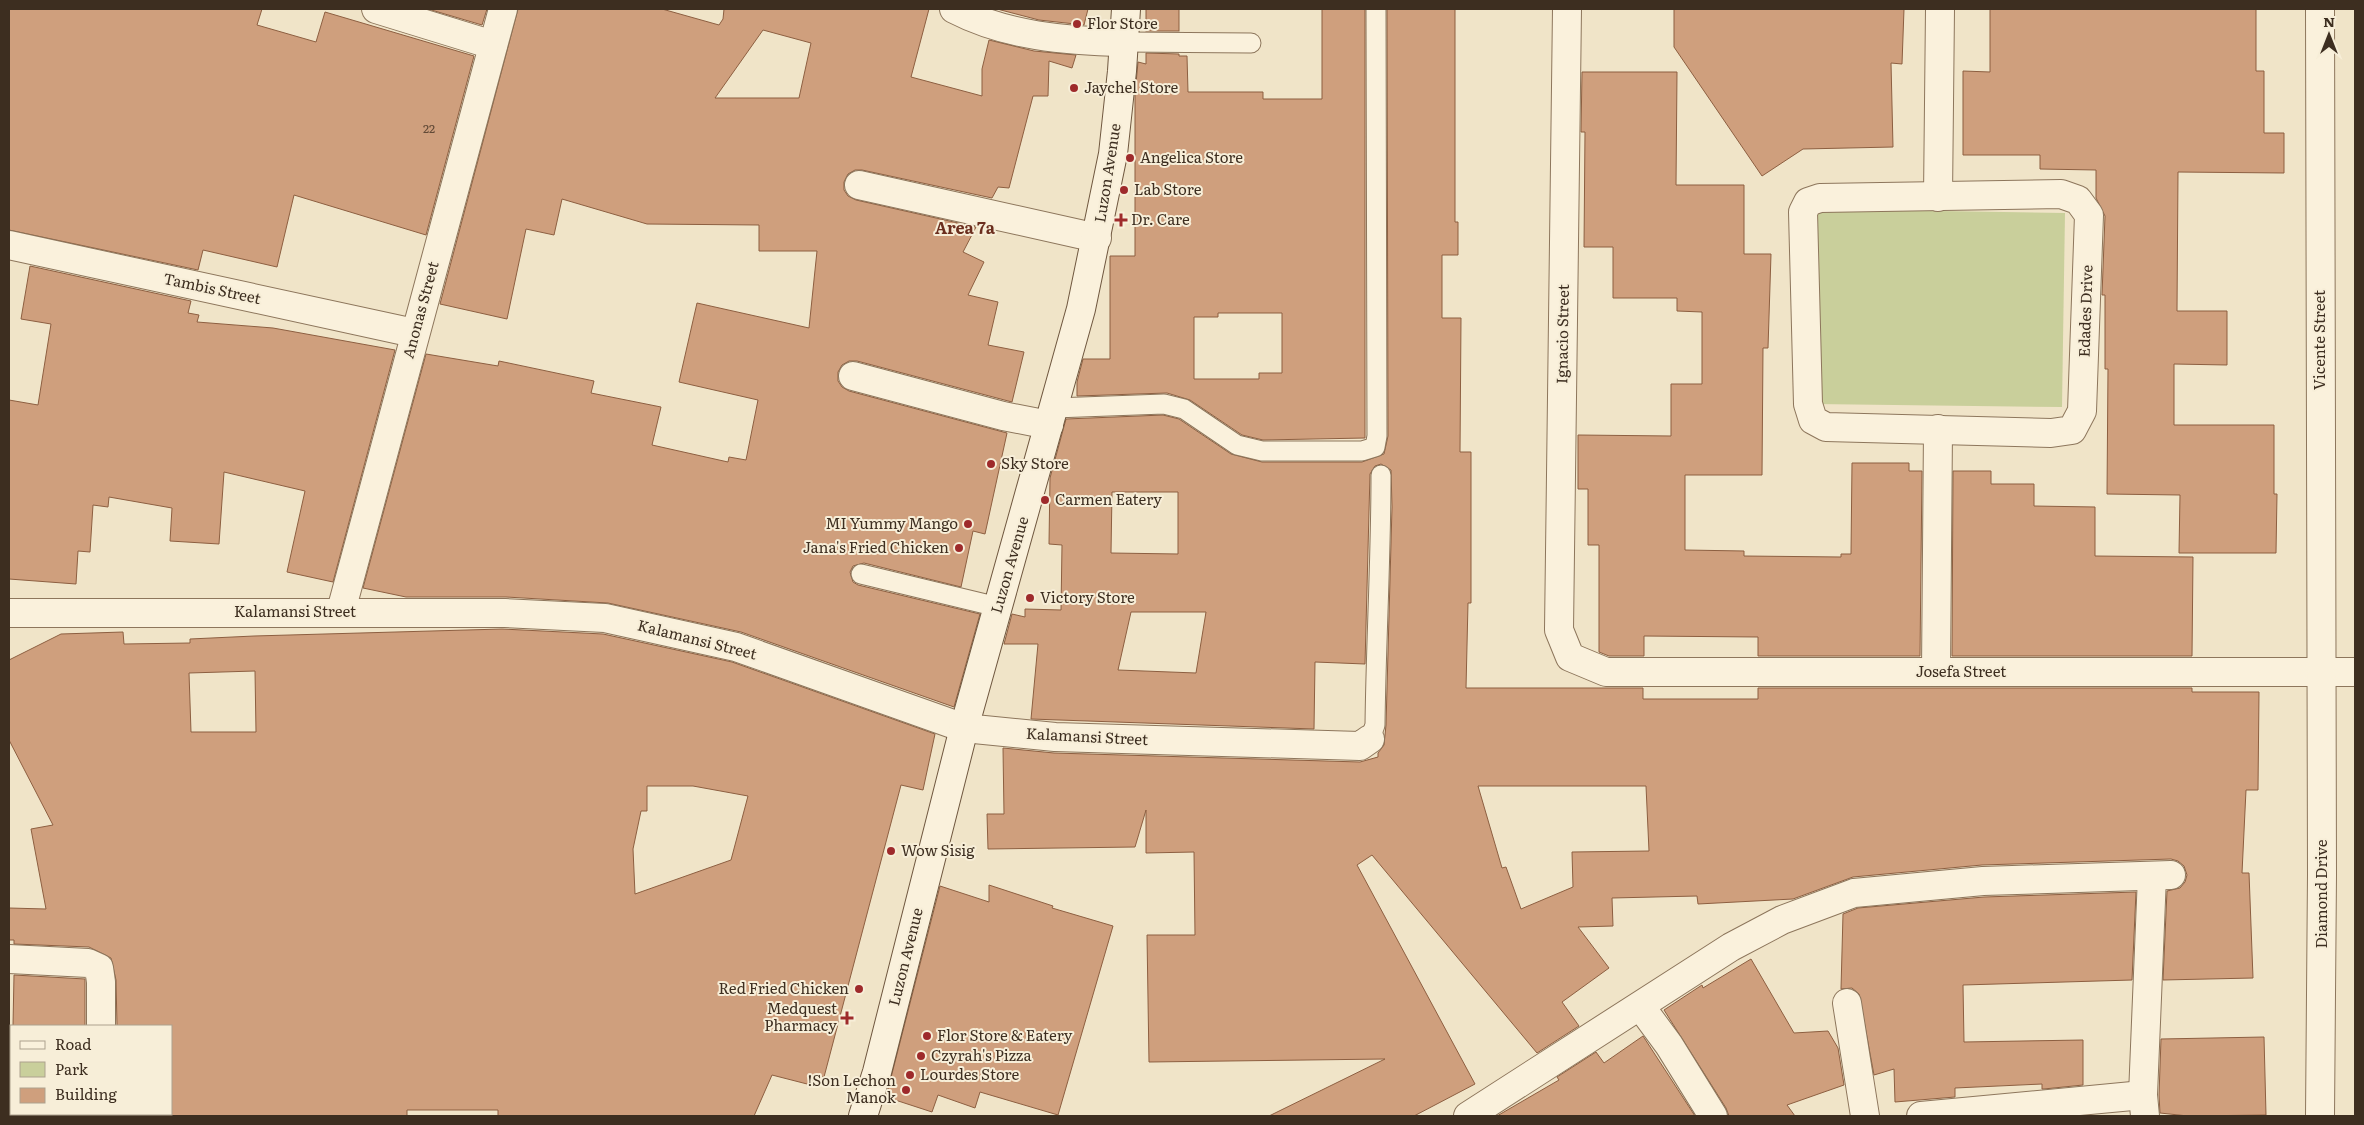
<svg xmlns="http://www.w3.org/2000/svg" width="2364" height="1125" viewBox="0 0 2364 1125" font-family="Literata,serif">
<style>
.green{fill:#c9cf9b}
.building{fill:#cf9f7d;stroke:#8d5f41;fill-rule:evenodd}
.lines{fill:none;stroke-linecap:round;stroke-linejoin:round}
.service-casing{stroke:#8d765c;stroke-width:21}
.minor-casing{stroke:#8d765c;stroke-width:30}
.secondary-casing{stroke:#6f573f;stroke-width:30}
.service{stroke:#faf1dc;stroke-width:19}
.minor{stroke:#faf1dc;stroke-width:28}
.secondary{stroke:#faf1dc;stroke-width:28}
.poi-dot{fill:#9e2a2b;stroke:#f7eed8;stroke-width:2}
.labels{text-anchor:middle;stroke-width:4;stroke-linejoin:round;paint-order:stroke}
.number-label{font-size:12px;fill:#624a37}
.poi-label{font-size:15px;fill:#3d2e20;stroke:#f7eed8;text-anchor:start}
.street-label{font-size:15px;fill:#3d2e20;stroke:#f7eed8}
.neighbourhood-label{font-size:16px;font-weight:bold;fill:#6b2e1e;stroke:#f7eed8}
</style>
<rect width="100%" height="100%" fill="#f0e4c8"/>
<!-- green -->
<path class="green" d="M1818 209 2065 213 2062 407 1814 404Z"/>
<!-- building -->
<g class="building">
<path d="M9 9H262L257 25 316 42 325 12 474 56 426 235 294 195 277 267 203 250 198 270 9 230Z"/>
<path d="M428 9H487L482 25Z"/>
<path d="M518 9H662L719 25 723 19 724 9H929L911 77 982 96V69L989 40 1034 51 1076 55 1072 68 1049 61 1048 96H1033L1009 188 998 187 992 198 862 170H855L848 174 844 182V190L848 196 856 200 976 227 963 252 984 262 968 295 998 302 988 345 1024 352 1012 402 857 361H849L842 365 838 372V381L842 387 849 391 1007 433 985 534 973 531 961 587 864 563 853 566 850 572 853 582 858 585 980 614 954 707 741 632 608 603 506 597H406L363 588 426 354 498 366 499 361 594 381 591 393 661 407 652 445 728 462 729 457 746 460 758 400 679 382 697 303 809 328 817 251H759V225L647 224 562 199 554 235 526 229 507 319 440 304ZM763 30 811 43 799 98H715Z"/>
<path d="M997 9H1088L1084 25 1039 20Z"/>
<rect x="1146" y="9" width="33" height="22"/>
<path d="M1322 9H1365V438L1263 440 1242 435 1190 400 1167 393 1077 396V382L1083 359H1110V256H1135V94L1138 62 1146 64V53L1179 54V56H1187L1188 92H1263V99H1322ZM1218 313H1282V373H1259V379H1194V317H1218Z"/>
<path d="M1387 9H1455V222H1458V255H1442V318H1461L1460 452H1471V603H1468L1466 688H1643V699H1758V688H2192V692H2259L2258 790H2246L2242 873H2249L2253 978 2163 980 2167 891 2180 888 2185 882 2187 875 2184 866 2178 861 2171 859 1982 865 1853 877 1793 899 1698 904 1697 896 1612 898 1613 926 1578 927 1609 968 1562 1002 1579 1026 1537 1053 1372 855 1357 865 1475 1084 1414 1116H1269L1385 1059 1149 1062 1147 935H1195L1194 852 1146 853V810L1135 847 988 849 987 814H1004L1003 748 1054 753 1360 762 1378 757V753L1384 745 1386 725 1392 507 1391 470 1381 464 1375 466 1370 474 1365 664 1315 662 1314 729 1031 719 1038 644H1004L1012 614 1025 617V609L1061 610 1062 545 1049 544 1050 478 1066 419 1163 415 1179 419 1231 454 1262 462H1362L1384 454 1388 436ZM1112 492H1178V554L1111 553ZM1131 612H1206L1196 673 1118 670ZM1478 786H1646L1649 851 1572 852 1573 887 1521 909 1506 867 1502 868Z"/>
<path d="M1674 9H1904L1902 64 1891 63 1893 147 1803 149 1762 176 1674 47Z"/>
<path d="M1990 9H2256V71H2264V133H2284V173L2178 172 2177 311H2227V365L2174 364V425H2274V494H2277L2276 553H2179L2180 495 2107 494 2108 369H2105V295H2102L2105 216 2096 198V170L2040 169V155H1963V71L1990 72Z"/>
<path d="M1582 72H1677L1676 185H1744V254H1771L1768 348H1763L1762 475H1685V550L1744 551V556L1841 557V554H1851L1852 463H1909V471H1922L1920 656H1758V637L1644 636V656H1609L1599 652V545H1588V489H1578V435L1671 436V384H1702V312L1677 311V298H1613V247H1584L1585 132H1581Z"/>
<path d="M30 266 191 301 188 313 199 315 197 322 273 328 395 350 333 582 287 572 305 491 224 472 219 544 170 541 172 508 109 497 108 507 93 505 90 552 78 551 76 584 9 579V400L38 405 51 324 21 319Z"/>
<path d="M1953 471H1991V484H2034V506L2095 507V556L2193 557 2192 656H1952Z"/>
<path d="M502 629 603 634 732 662 935 734 923 790 901 785 824 1077 814 1076 811 1085 772 1075 754 1116H498V1110H407V1116H171V1026H117L116 980 111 958 89 947 14 944V940H9V908L46 909 31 829 53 825 9 740V660L61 634 123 632 124 644 190 643V639L254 636ZM255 671 256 732H191L189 673ZM647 786H693L748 796 731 860 635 894 633 849 641 811H647Z"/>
<path d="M989 885 1053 906 1052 908 1113 926 1058 1115 980 1092 975 1108 938 1095 932 1112 886 1097 940 886 989 902Z"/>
<path d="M2136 892 2132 980 1963 985 1964 1042 2083 1040V1085L2044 1089H2042V1084L1955 1088V1097L1895 1102 1894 1069 1874 1075 1859 994 1852 988 1841 989 1843 914 1858 908 1984 897Z"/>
<path d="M1751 959 1794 1033 1828 1031 1838 1048 1844 1085 1787 1105 1795 1116H1729L1726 1108 1664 1010 1702 985 1703 988Z"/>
<path d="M14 975 85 979V1026H13Z"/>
<path d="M1643 1036 1695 1116H1497L1559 1080 1557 1077 1596 1052 1604 1063Z"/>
<path d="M2264 1037 2266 1115 2188 1116 2160 1113 2159 1095 2161 1039Z"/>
</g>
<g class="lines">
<defs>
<g id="service">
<path d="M1124 42 1251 43"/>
<path d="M1054 408 1164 404 1184 409 1237 445 1262 451H1362L1375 447 1377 436 1376 9"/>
<path d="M861 574 998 607"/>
<path d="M1370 739 1375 725C1376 642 1381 559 1381 475"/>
</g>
<g id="minor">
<path d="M376 9 493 45"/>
<path d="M954 9C1006 36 1066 41 1124 42"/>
<path d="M1567 9 1559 630 1570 657 1606 672H2355"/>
<path d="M2320 9 2322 874 2320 1116"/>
<path d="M859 185 1097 238"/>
<path d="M2061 194 2078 200 2089 215 2082 411 2072 430 2051 433 1826 427 1813 420 1808 404 1803 212 1808 202 1820 198Z"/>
<path d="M1938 197 1940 9"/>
<path d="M9 245 414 333"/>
<path d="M853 376 1003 416 1049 425"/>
<path d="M341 611 503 9"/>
<path d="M9 613H505L605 618 736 647 964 728 1055 737 1360 746 1370 739"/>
<path d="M1936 672 1938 429"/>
<path d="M9 959 88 963 99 968 101 982V1026"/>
<path d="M1847 1003 1865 1116"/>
<path d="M1641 1007 1669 1045 1713 1116"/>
<path d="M101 1116V1114"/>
<path d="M1468 1116 1731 947 1782 920 1854 893 1983 881 2171 875"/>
<path d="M1921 1116 2143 1095"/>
<path d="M2145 1116 2143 1095 2152 876"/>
</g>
<path id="secondary" d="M863 1116 877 1072 964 728 1081 309 1113 154 1122 71 1126 9"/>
</defs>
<!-- service casing -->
<use href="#service" class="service-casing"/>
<!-- minor casing -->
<use href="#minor" class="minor-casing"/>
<!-- secondary casing -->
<use href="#secondary" class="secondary-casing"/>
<!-- service -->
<use href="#service" class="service"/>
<!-- minor -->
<use href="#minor" class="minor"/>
<!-- secondary -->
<use href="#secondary" class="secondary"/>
</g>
<!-- markers -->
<g class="poi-dot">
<circle cx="1077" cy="24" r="5"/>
<circle cx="1074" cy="88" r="5"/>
<circle cx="1130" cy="158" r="5"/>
<circle cx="1124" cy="190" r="5"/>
<path d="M1118.5 212.5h5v5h5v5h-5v5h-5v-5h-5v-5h5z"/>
<circle cx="991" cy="464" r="5"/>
<circle cx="1045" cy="500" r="5"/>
<circle cx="968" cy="524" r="5"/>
<circle cx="959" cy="548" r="5"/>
<circle cx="1030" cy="598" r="5"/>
<circle cx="891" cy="851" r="5"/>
<circle cx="859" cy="989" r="5"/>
<path d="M844.5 1010.5h5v5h5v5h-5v5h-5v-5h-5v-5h5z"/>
<circle cx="927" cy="1036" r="5"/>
<circle cx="921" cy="1056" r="5"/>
<circle cx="910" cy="1075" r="5"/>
<circle cx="906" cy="1090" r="5"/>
</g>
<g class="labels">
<!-- number labels -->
<g class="number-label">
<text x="429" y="133">22</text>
</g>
<!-- poi labels -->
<g class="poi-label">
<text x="1087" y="29">Flor Store</text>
<text x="1084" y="93">Jaychel Store</text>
<text x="1140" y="163">Angelica Store</text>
<text x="1134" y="195">Lab Store</text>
<text x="1131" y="225">Dr. Care</text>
<text x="1001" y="469">Sky Store</text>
<text x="1055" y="505">Carmen Eatery</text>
<text x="958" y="529" text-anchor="end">MI Yummy Mango</text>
<text x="949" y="553" text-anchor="end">Jana's Fried Chicken</text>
<text x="1040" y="603">Victory Store</text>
<text x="901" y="856">Wow Sisig</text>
<text x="849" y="994" text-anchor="end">Red Fried Chicken</text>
<text x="837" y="1014" text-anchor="end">Medquest<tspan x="837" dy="17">Pharmacy</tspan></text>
<text x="937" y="1041">Flor Store &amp; Eatery</text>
<text x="931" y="1061">Czyrah's Pizza</text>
<text x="920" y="1080">Lourdes Store</text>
<text x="896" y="1086" text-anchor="end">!Son Lechon<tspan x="896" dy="17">Manok</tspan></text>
</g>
<!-- street labels -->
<g class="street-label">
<text transform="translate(1108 173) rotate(-81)" y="5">Luzon Avenue</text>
<text transform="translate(212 289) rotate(12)" y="5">Tambis Street</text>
<text transform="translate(421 310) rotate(-75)" y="5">Anonas Street</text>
<text transform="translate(2086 311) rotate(-88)" y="5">Edades Drive</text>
<text transform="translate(1563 334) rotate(-89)" y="5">Ignacio Street</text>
<text transform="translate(2320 340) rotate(-90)" y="5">Vicente Street</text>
<text transform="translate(1010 565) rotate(-74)" y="5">Luzon Avenue</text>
<text x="295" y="617">Kalamansi Street</text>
<text transform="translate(697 640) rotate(14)" y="5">Kalamansi Street</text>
<text x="1961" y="677">Josefa Street</text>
<text transform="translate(1087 737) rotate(3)" y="5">Kalamansi Street</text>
<text transform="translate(2322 894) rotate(-90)" y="5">Diamond Drive</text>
<text transform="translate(906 957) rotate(-76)" y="5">Luzon Avenue</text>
</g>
<!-- neighbourhood labels -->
<g class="neighbourhood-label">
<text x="965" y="234">Area 7a</text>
</g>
</g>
<!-- border -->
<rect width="2364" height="1125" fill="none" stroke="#3d2e20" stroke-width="20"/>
<!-- legend -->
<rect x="10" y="1025" width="162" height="90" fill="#f7eed8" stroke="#ada18e"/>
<rect x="20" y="1041" width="25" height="8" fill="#faf1dc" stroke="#ada18e"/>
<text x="55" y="1050" font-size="15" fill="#3d2e20">Road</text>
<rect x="20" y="1062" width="25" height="15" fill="#c9cf9b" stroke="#ada18e"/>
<text x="55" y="1075" font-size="15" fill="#3d2e20">Park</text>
<rect x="20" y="1088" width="25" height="15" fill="#cf9f7d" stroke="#ada18e"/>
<text x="55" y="1100" font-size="15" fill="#3d2e20">Building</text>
<!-- north arrow -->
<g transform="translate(2329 35)" stroke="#f7eed8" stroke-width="4" paint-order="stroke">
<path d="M0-4L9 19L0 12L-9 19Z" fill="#3d2e20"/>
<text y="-8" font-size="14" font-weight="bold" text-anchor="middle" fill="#3d2e20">N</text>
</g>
</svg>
